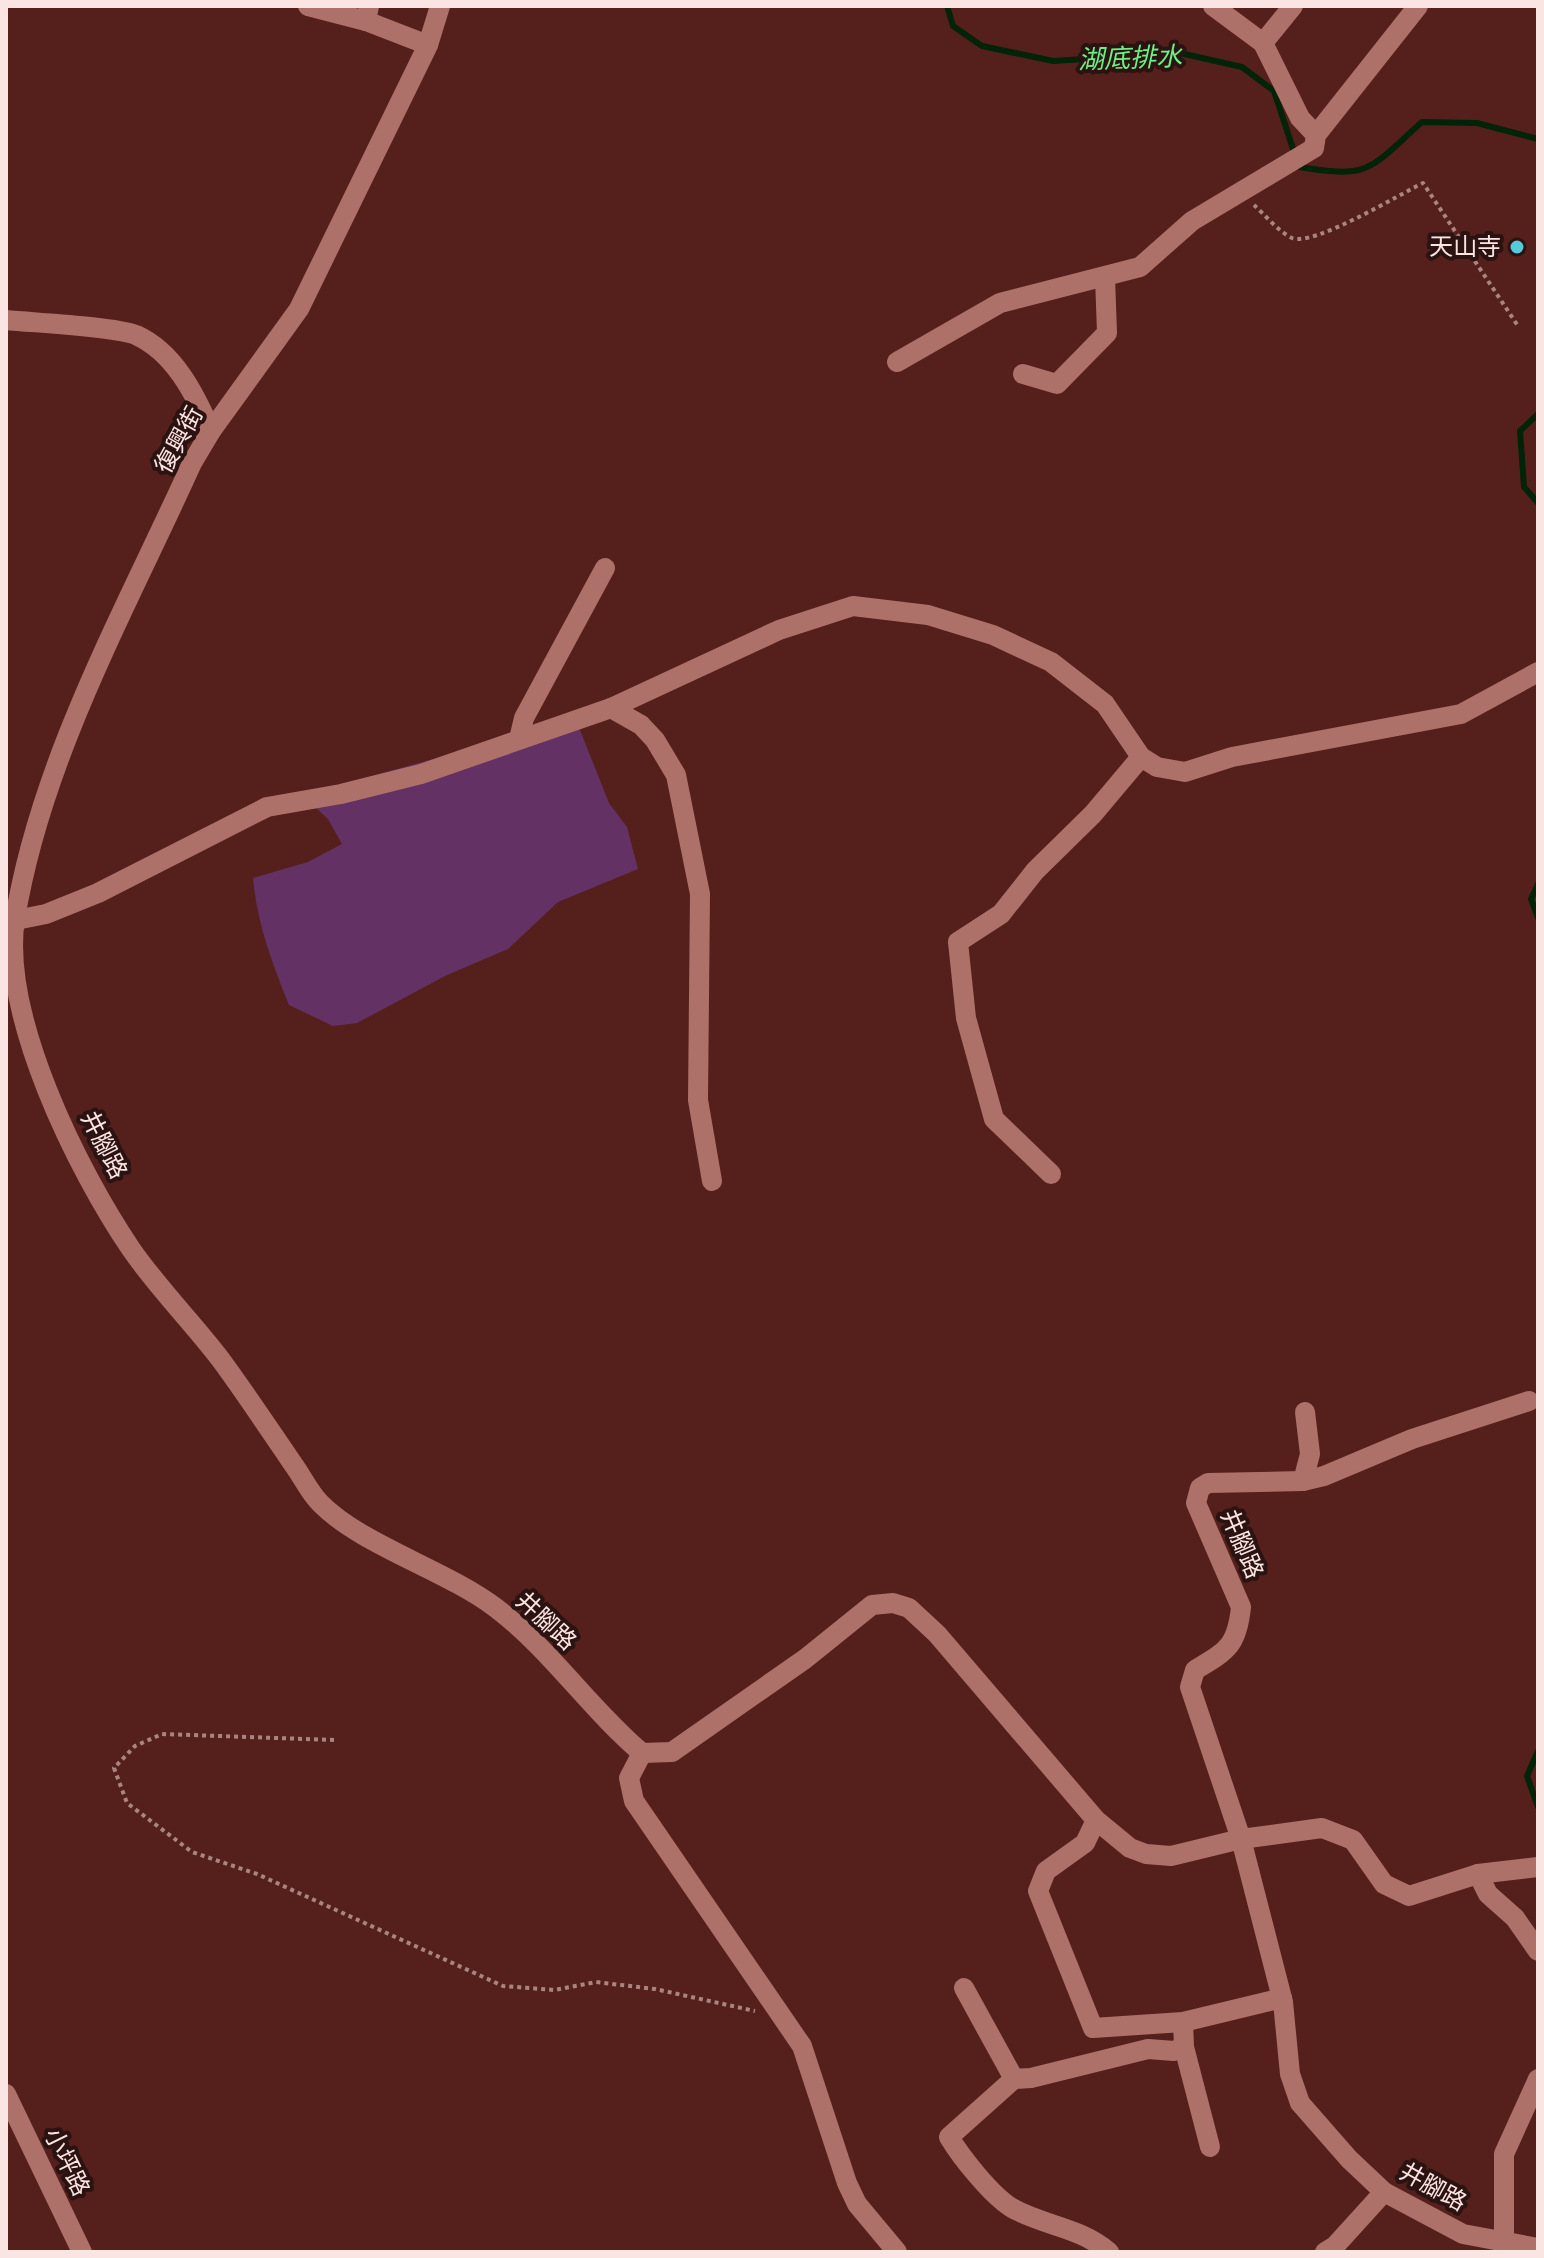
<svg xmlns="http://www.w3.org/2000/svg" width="1544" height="2258" viewBox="0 0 1544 2258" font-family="Montserrat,'Noto Sans TC',sans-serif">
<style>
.green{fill:#643164}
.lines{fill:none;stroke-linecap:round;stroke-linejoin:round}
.stream{stroke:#012308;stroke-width:6}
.path{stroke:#a98581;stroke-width:4;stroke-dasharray:4 4;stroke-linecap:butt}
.minor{stroke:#ae7169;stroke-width:20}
.poi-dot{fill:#53cbdb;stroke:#2b1311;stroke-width:3}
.labels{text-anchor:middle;stroke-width:8;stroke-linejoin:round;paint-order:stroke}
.poi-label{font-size:24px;fill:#fae5e2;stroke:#2b1311;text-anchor:end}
.street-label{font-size:24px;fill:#fae5e2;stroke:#2b1311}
.water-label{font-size:26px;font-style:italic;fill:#69f284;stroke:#2b1311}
</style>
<rect width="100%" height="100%" fill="#55201c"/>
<!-- green -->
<path class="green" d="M576 720 609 803 627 827 638 869 558 902 508 949 447 975 357 1023 333 1026 289 1005C272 963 257 923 253 878L308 862 342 844 328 819 302 795Z"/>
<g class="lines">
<!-- stream -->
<g class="stream">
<path d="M947 6 953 26 982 46 1053 61 1180 53 1242 67 1274 91 1299 167C1372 179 1369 169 1422 122L1477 123 1538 139"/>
<path d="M1538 414 1520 431 1524 487 1538 503"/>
<path d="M1538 884 1531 899 1538 918"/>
<path d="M1538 1751 1527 1776 1538 1807"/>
</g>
<!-- path -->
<g class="path">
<path d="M1254 205C1265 215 1279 232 1292 238 1313 247 1400 194 1423 183L1518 326"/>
<path d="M334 1740 162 1734 135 1746 114 1768 127 1803 192 1852 257 1874 503 1986 554 1990 596 1982 655 1989 755 2011"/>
</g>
<!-- minor -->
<g class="minor">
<path d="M308 6 366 21"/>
<path d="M369 6 366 21 428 45"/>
<path d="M440 6 428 45 299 309 211 431 192 463C126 609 41 759 15 919 0 1015 78 1171 131 1249 158 1288 192 1322 221 1360 246 1394 269 1429 293 1464 302 1476 309 1492 320 1503 361 1545 446 1570 496 1608 551 1650 590 1709 642 1753L672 1752 805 1659 872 1605 893 1603 909 1608 937 1634 1096 1820 1130 1848 1146 1854 1171 1856 1241 1839 1322 1828 1353 1840 1384 1884 1409 1896 1478 1874 1538 1867"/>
<path d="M1213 6 1263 43"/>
<path d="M1293 6 1263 43 1300 118 1316 135"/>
<path d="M6 320C36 323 112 326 136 335 174 352 195 394 211 431"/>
<path d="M897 362 1000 303 1140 267 1192 221 1314 148 1316 135 1418 6"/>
<path d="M1023 374 1057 384 1107 333 1105 277"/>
<path d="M611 708 641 725 655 740 676 775 700 894 698 1100 712 1181"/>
<path d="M519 739 524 718 605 568"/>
<path d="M6 922 46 914 98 893 267 807 341 794 421 774 611 708 779 630 853 606 928 615 993 635 1051 662 1105 704 1141 757 1157 767 1185 772 1232 757 1461 714 1538 672"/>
<path d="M1051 1174 994 1119 966 1018 958 942 1001 914 1035 871 1093 814 1141 757"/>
<path d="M1529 1401 1412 1439 1324 1476 1303 1481 1208 1483 1200 1488 1196 1503 1241 1607C1237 1646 1227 1651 1195 1670L1190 1687 1241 1839 1283 2002 1290 2074 1300 2103 1349 2159 1384 2192 1463 2234 1538 2248"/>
<path d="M1303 1481 1310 1454 1305 1412"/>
<path d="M642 1753 629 1778 634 1801 802 2046 847 2183 857 2204 897 2252"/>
<path d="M1096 1820 1085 1843 1046 1871 1038 1891 1093 2028 1183 2022 1282 1998"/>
<path d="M1478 1874 1488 1894 1515 1918 1538 1951"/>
<path d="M964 1988 1014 2079"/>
<path d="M1184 2047 1210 2147"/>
<path d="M6 2094 82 2252"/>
<path d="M1504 2240V2154L1538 2079"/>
<path d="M1109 2252C1080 2227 1044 2226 1012 2208 991 2195 961 2157 949 2137L1014 2079 1031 2078 1148 2049 1174 2051 1184 2047 1183 2022"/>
<path d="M1325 2252 1335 2246 1384 2192"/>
</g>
</g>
<!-- markers -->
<circle class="poi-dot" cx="1517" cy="247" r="8"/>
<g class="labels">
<!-- poi labels -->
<g class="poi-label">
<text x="1501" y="255">天山寺</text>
</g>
<!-- street labels -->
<g class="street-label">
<text transform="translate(179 440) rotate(-61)" y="8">復興街</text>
<text transform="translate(104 1145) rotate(63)" y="8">井腳路</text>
<text transform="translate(1242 1544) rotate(67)" y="8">井腳路</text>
<text transform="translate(546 1621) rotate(43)" y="8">井腳路</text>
<text transform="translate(67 2162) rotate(64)" y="8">小坪路</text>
<text transform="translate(1433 2187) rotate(29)" y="8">井腳路</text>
</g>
<!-- water labels -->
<g class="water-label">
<text transform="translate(1130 58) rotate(-2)" y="9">湖底排水</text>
</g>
</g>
<!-- border -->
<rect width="1544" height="2258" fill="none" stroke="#fae5e2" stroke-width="16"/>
</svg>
